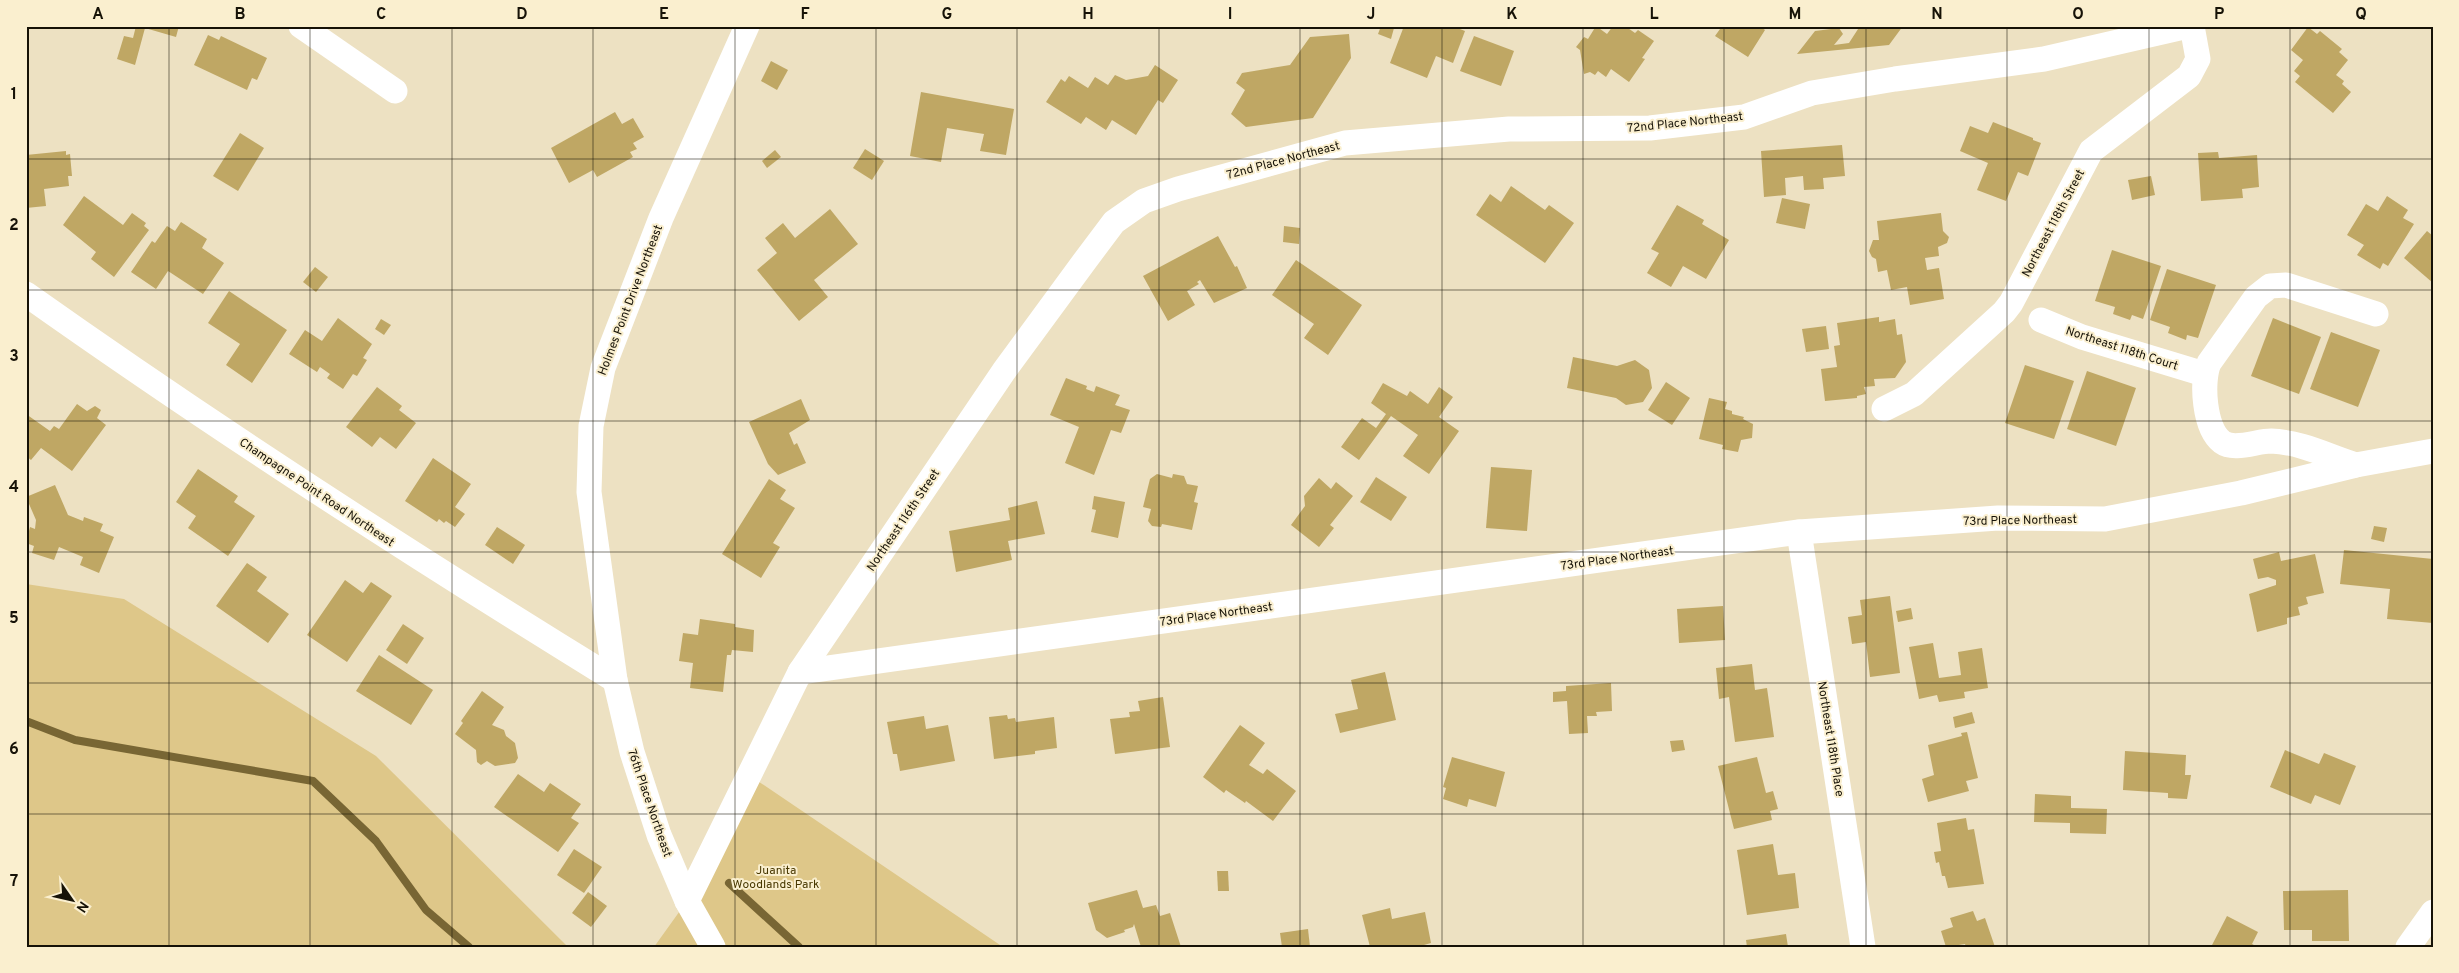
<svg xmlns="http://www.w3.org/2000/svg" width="2459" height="973" viewBox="0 0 2459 973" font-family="Overpass,sans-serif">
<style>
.green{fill:#dec789}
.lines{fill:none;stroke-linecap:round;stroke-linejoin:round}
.stream{stroke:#786634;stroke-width:8}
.building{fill:#bfa764}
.minor{stroke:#fff;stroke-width:25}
.grid{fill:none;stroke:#161207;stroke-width:1;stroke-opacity:0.55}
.labels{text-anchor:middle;stroke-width:4;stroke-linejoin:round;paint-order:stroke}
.street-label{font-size:12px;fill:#161207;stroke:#faefcf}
.park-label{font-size:12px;fill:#473700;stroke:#faefcf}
.neatline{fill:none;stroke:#161207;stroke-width:2}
.grid-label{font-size:16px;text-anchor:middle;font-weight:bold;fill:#161207}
</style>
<rect width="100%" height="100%" fill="#ede1c2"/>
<!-- green -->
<g class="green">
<path d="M26 584 124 599 376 756 568 947H26Z"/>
<path d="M749 775 1003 947H654L687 901Z"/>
</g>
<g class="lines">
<!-- stream -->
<g class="stream">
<path d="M26 721 75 740 313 781 376 841 426 910 469 947"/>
<path d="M729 883 799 947"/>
</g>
</g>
<!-- building -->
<g class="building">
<path d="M136 26H179L176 37 145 28 135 65 117 59 124 36 133 38Z"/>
<path d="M1381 26 1394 28 1391 39 1378 34Z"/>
<path d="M1404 26H1452L1465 31 1453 63 1436 56 1427 78 1390 63Z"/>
<path d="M1596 26 1607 34 1613 26H1625L1635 33 1638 30 1654 41 1642 58 1645 59 1629 82 1611 69 1606 77 1598 71 1595 75 1590 72 1584 74 1580 50 1576 47 1584 37 1588 39Z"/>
<path d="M1716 26H1759L1765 30 1748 57 1715 36 1720 29Z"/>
<path d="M1860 26H1903L1889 45 1797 54 1815 31 1839 28 1843 34 1834 45 1849 43Z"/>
<path d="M2308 27 2317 34 2320 31 2342 49 2339 52 2348 60 2336 75 2344 81 2342 84 2351 92 2333 113 2295 82 2300 76 2294 71 2303 60 2291 50Z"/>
<path d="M1349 34 1351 58 1313 118 1246 127 1231 114 1245 90 1236 83 1242 73 1290 65 1310 37Z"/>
<path d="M208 35 219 40 221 36 267 58 257 80 252 78 247 90 194 65Z"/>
<path d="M1474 36 1514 51 1501 86 1460 71Z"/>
<path d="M771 61 788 70 777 90 761 81Z"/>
<path d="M1155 65 1178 80 1163 103 1158 100 1136 135 1112 120 1106 130 1086 117 1081 124 1046 102 1061 79 1065 82 1069 76 1088 88 1095 77 1108 85 1115 75 1126 80 1148 76Z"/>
<path d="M921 92 1014 109 1006 155 980 151 984 134 947 128 941 162 910 156Z"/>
<path d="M615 112 622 124 633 118 644 137 633 143 637 149 630 152 633 157 597 177 593 170 569 183 551 148Z"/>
<path d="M1993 122 2033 138V140L2041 143 2028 176 2018 172 2006 201 1977 190 1988 163 1960 151 1970 126 1988 133Z"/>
<path d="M240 133 264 148 238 191 213 176Z"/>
<path d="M1842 145 1845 176 1823 178 1824 189 1804 190 1803 176 1785 178 1786 195 1764 197 1761 151Z"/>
<path d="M865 149 884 161 872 180 853 168Z"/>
<path d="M775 150 781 157 767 168 762 161Z"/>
<path d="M66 151V155L70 154 72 176H68L69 186 44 189 46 206 26 208V155Z"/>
<path d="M2218 152 2219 158 2257 155 2259 187 2242 189 2243 198 2201 201 2198 153Z"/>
<path d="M2151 176 2155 195 2132 200 2128 180Z"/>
<path d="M1511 186 1545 210 1549 205 1574 223 1545 263 1476 215 1490 194 1501 202Z"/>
<path d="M84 196 123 225 132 213 146 223 144 226 149 230 114 277 91 259 96 252 63 225Z"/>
<path d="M2387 196 2408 210 2403 218 2414 224 2388 266 2383 263 2380 269 2357 255 2364 245 2347 235 2366 204 2378 211Z"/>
<path d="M1782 198 1810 204 1805 229 1776 223Z"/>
<path d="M1677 205 1704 220 1702 224 1729 240 1706 279 1683 266 1671 287 1647 273 1659 253 1651 249Z"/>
<path d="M830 209 858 244 814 280 828 297 799 321 757 270 777 253 765 238 783 223 795 238Z"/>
<path d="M1941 213 1943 231 1949 237 1947 243 1938 247 1939 256 1925 258 1927 270 1939 268 1944 299 1910 305 1907 287 1891 290 1887 270 1878 272 1876 259 1872 257 1869 251 1873 240H1879L1877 221Z"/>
<path d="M181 222 207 239 202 248 224 263 203 294 168 271 156 289 131 272 152 241 155 243 167 226 175 231Z"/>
<path d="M1284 226 1300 228 1299 244 1283 242Z"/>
<path d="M2427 231 2433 236V283L2404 258Z"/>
<path d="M1218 236 1235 267 1237 266 1247 288 1214 303 1200 280 1197 282 1199 284 1187 291 1195 305 1168 321 1143 276Z"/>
<path d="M2112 250 2161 266 2143 319 2132 315 2130 320 2113 314 2115 307 2095 301Z"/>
<path d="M1296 260 1362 305 1328 355 1304 338 1314 324 1272 295Z"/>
<path d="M315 267 328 277 316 292 303 282Z"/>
<path d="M2167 269 2216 285 2198 338 2187 335 2186 340 2168 333 2170 327 2150 320Z"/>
<path d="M229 291 287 330 252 383 226 365 240 344 208 323Z"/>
<path d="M1879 317V322L1895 319 1897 335 1902 334 1906 362 1895 378 1874 379 1875 386 1864 387 1866 394 1857 396V398L1825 401 1821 369 1837 367 1834 346 1840 345 1837 323Z"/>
<path d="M338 318 372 344 363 358 367 360 357 376 353 374 343 389 327 378 330 374 320 367 317 372 289 354 305 330 322 341Z"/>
<path d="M2273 318 2321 337 2299 394 2251 376Z"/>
<path d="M381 319 391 325 384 335 375 329Z"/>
<path d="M1826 326 1829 349 1806 352 1802 329Z"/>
<path d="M2331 332 2380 350 2358 407 2310 389Z"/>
<path d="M1573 357 1617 366 1635 360 1649 370 1652 388 1643 402 1626 405 1616 398 1567 388Z"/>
<path d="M2025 365 2074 381 2054 439 2005 423Z"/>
<path d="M2087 371 2136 388 2116 446 2067 429Z"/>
<path d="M1066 378 1087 386 1086 389 1094 392 1096 386 1120 395 1115 405 1130 410 1121 433 1111 430 1094 475 1065 463 1079 427 1050 415Z"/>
<path d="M1666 382 1690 398 1672 425 1648 410Z"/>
<path d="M1383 383 1407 396 1410 391 1428 404 1439 387 1453 397 1439 417 1459 431 1429 474 1403 456 1418 435 1391 416 1359 460 1341 447 1362 418 1376 428 1386 414 1371 403Z"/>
<path d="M377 387 402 406 399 410 416 423 396 449 380 437 372 447 346 427Z"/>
<path d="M1709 398 1727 402 1725 409 1732 411V414L1744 417 1743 419 1753 424 1752 438 1741 440 1738 452 1722 449 1723 445 1699 439Z"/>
<path d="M801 399 810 420 789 433 794 445 797 443 806 463 778 475 768 464 749 422Z"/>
<path d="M77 404 87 411 95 406 101 410 97 418 106 425 72 471 41 448 31 460 26 456V414L50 431 54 426 59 429Z"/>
<path d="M433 458 471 484 455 507 465 514 455 527 446 521 444 523 439 519 437 522 405 501Z"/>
<path d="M1491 467 1532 470 1527 531 1486 528Z"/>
<path d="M198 469 238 496 234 502 255 516 228 556 188 528 196 516 176 502Z"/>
<path d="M1157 474 1172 478 1173 474 1184 476 1187 484 1198 486 1194 502 1198 503 1192 530 1162 524 1161 527 1152 526 1148 521 1151 509 1143 507 1150 479Z"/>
<path d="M1376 477 1407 497 1391 521 1360 502Z"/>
<path d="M1319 478 1331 489 1336 482 1353 496 1330 525 1334 528 1319 547 1291 525 1305 506 1304 496Z"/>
<path d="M769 479 786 490 780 499 795 508 773 543 780 547 761 578 722 554Z"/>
<path d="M55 485 68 515 83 521 84 517 103 524 100 531 114 537 99 573 80 565 83 557 59 547 54 560 32 553 34 546 26 543 30 527 35 529 36 520 26 497Z"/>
<path d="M1094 496 1125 502 1118 538 1091 532 1096 510 1092 509Z"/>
<path d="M1037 501 1045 534 1008 541 1012 560 956 572 949 531 1010 520 1008 508Z"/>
<path d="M2374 526 2387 528 2384 542 2371 539Z"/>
<path d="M497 527 525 545 513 564 485 545Z"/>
<path d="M2344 550 2433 559V623L2387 619 2390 589 2340 584Z"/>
<path d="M2279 552 2281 561 2315 554 2324 593 2306 597 2308 604 2298 607 2300 615 2287 618V624L2257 632 2249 594 2276 585V580L2268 577 2258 579 2253 559Z"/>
<path d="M247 563 267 577 257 591 289 614 268 643 216 606Z"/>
<path d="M345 580 363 593 371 582 392 596 347 662 307 635Z"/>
<path d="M1890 596 1900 673 1870 677 1866 642 1852 644 1848 617 1862 615 1860 600Z"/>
<path d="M1723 606 1725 640 1679 643 1677 609Z"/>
<path d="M1911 608 1913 619 1898 622 1896 611Z"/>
<path d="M700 619 735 624V627L754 630 753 652 732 650 731 655H727L723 692 690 688 693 663 679 661 683 633 698 635Z"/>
<path d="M403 624 424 638 407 664 386 650Z"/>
<path d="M1933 643 1939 678 1961 675 1958 652 1982 648 1988 688 1964 692 1965 698 1939 702 1937 695 1919 699 1909 647Z"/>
<path d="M379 655 433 690 411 725 356 691Z"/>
<path d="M1752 664 1755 690 1767 688 1774 737 1735 742 1729 697 1719 699 1716 668Z"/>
<path d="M1385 672 1396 720 1340 733 1335 714 1358 709 1351 680Z"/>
<path d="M1611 683 1612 711 1596 712 1597 716H1587L1588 733 1569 734 1567 701 1553 702V692L1566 691V686Z"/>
<path d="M482 691 504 707 492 725 504 730 506 736 515 743 518 758 515 763 495 766 487 761 481 765 477 762 476 750 455 734 463 723 461 721Z"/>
<path d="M1163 697 1170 747 1115 754 1110 719 1130 717 1129 712 1140 711 1138 701Z"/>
<path d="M1972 712 1975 723 1955 728 1953 717Z"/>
<path d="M1007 715 1008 719 1015 718 1016 722 1054 717 1057 748 1035 751V754L994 759 989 717Z"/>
<path d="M924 716 926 729 948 725 955 761 900 771 897 754H893L887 722Z"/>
<path d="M1240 725 1265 743 1249 765 1263 774 1267 769 1296 791 1273 821 1246 801 1245 803 1226 790 1224 793 1203 777Z"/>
<path d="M1967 732 1978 778 1966 781 1969 791 1928 802 1922 779 1934 775 1928 745 1962 736 1961 733Z"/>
<path d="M1683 740 1685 750 1672 752 1670 741Z"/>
<path d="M2285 750 2319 764 2324 753 2356 766 2340 805 2315 795 2311 804 2270 787Z"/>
<path d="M2125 751 2186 755 2185 775H2191L2187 799 2168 798V793L2123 790Z"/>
<path d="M1452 757 1505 772 1496 807 1469 799 1467 807 1443 799 1446 788 1443 787Z"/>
<path d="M1757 757 1766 793 1773 791 1778 809 1770 811 1772 820 1734 829 1718 766Z"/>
<path d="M518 774 544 792 550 783 581 804 571 818 579 823 558 852 494 807Z"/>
<path d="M2035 794 2071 796V808L2107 809 2106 834 2070 833V823L2034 822Z"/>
<path d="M1966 818 1968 830 1974 829 1984 884 1948 888 1945 876H1942L1939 862 1936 863 1934 852 1941 851 1937 823Z"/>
<path d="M1773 844 1778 875 1795 873 1799 908 1747 915 1737 850Z"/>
<path d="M574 849 602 867 584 893 557 875Z"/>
<path d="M1217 871H1228L1229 891H1218Z"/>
<path d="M1137 890 1143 908 1156 905 1160 916 1170 913 1181 947H1141L1134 924 1133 927 1124 930 1125 932 1107 938 1096 930 1088 903Z"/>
<path d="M2348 890 2349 941H2312V930H2284L2283 891Z"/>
<path d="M588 892 607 906 591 927 572 913Z"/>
<path d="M1390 908 1392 919 1425 912 1431 943 1417 947H1370L1362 915Z"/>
<path d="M1973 911 1977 921 1985 918 1995 947H1966L1965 944 1946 947 1941 931 1953 927 1950 918Z"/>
<path d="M2227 916 2258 932 2252 944 2258 947H2211Z"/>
<path d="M1308 929 1310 947H1282L1280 933Z"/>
<path d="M1786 934 1788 947H1747L1746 940Z"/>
</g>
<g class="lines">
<!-- minor -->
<g class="minor">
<path d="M301 26 395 91"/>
<path d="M26 294C218 430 415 557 615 680"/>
<path d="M2041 320 2082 337 2204 374"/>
<path d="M1884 409 1914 394 2004 312 2011 303 2091 151 2189 76 2198 59 2192 26"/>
<path d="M2356 465C2328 456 2300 442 2271 441 2257 441 2234 451 2222 442 2204 428 2201 382 2209 363L2256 297 2270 286 2286 285 2376 314"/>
<path d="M1799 532 1863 947"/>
<path d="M800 672 1799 532 1998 518 2105 519 2241 493 2356 465 2433 451"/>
<path d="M687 901 800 672 1004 371 1084 262 1114 222 1144 201 1178 189 1345 143 1509 129 1650 128 1744 117 1812 93 1895 79 2044 59 2188 26"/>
<path d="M713 947 687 901 659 835 632 752 615 680 589 492 591 426 603 368 661 218 747 26"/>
<path d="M2408 947 2433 912"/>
</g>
</g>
<!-- grid -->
<path class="grid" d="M169 26V947M310 26V947M452 26V947M593 26V947M735 26V947M876 26V947M1017 26V947M1159 26V947M1300 26V947M1442 26V947M1583 26V947M1724 26V947M1866 26V947M2007 26V947M2149 26V947M2290 26V947M26 159H2433M26 290H2433M26 421H2433M26 552H2433M26 683H2433M26 814H2433"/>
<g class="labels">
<!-- street labels -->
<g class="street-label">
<text transform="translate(1685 122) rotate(-6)" y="4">72nd Place Northeast</text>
<text transform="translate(1283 160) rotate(-15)" y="4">72nd Place Northeast</text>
<text transform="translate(2053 223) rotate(-62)" y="4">Northeast 118th Street</text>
<text transform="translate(630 300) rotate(-69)" y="4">Holmes Point Drive Northeast</text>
<text transform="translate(2122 348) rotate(18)" y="4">Northeast 118th Court</text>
<text transform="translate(317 492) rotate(34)" y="4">Champagne Point Road Northeast</text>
<text transform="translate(903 520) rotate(-56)" y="4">Northeast 116th Street</text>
<text transform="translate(2020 520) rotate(-1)" y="4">73rd Place Northeast</text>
<text transform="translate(1617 558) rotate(-8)" y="4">73rd Place Northeast</text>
<text transform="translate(1216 614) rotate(-8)" y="4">73rd Place Northeast</text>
<text transform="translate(1831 739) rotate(81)" y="4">Northeast 118th Place</text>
<text transform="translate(650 803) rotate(71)" y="4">76th Place Northeast</text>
</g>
<!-- park labels -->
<g class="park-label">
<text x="776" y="874">Juanita<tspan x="776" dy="14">Woodlands Park</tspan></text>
</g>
</g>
<!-- border -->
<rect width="2459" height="973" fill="none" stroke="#faefcf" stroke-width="55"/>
<!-- north arrow -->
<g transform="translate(72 900) rotate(124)" stroke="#faefcf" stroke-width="4" paint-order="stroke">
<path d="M0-4L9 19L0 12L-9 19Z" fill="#161207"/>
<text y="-8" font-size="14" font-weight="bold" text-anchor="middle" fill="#161207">N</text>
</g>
<rect x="28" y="28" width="2404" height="918" class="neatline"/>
<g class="grid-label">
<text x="98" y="19">A</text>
<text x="240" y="19">B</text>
<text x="381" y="19">C</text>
<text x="522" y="19">D</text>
<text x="664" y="19">E</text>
<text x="805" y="19">F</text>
<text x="947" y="19">G</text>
<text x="1088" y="19">H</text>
<text x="1230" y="19">I</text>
<text x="1371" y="19">J</text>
<text x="1512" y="19">K</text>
<text x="1654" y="19">L</text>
<text x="1795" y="19">M</text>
<text x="1937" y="19">N</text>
<text x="2078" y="19">O</text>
<text x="2219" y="19">P</text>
<text x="2361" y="19">Q</text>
<text x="14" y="99">1</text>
<text x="14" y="230">2</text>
<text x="14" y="361">3</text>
<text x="14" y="492">4</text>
<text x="14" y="623">5</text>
<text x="14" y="754">6</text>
<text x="14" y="886">7</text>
</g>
</svg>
